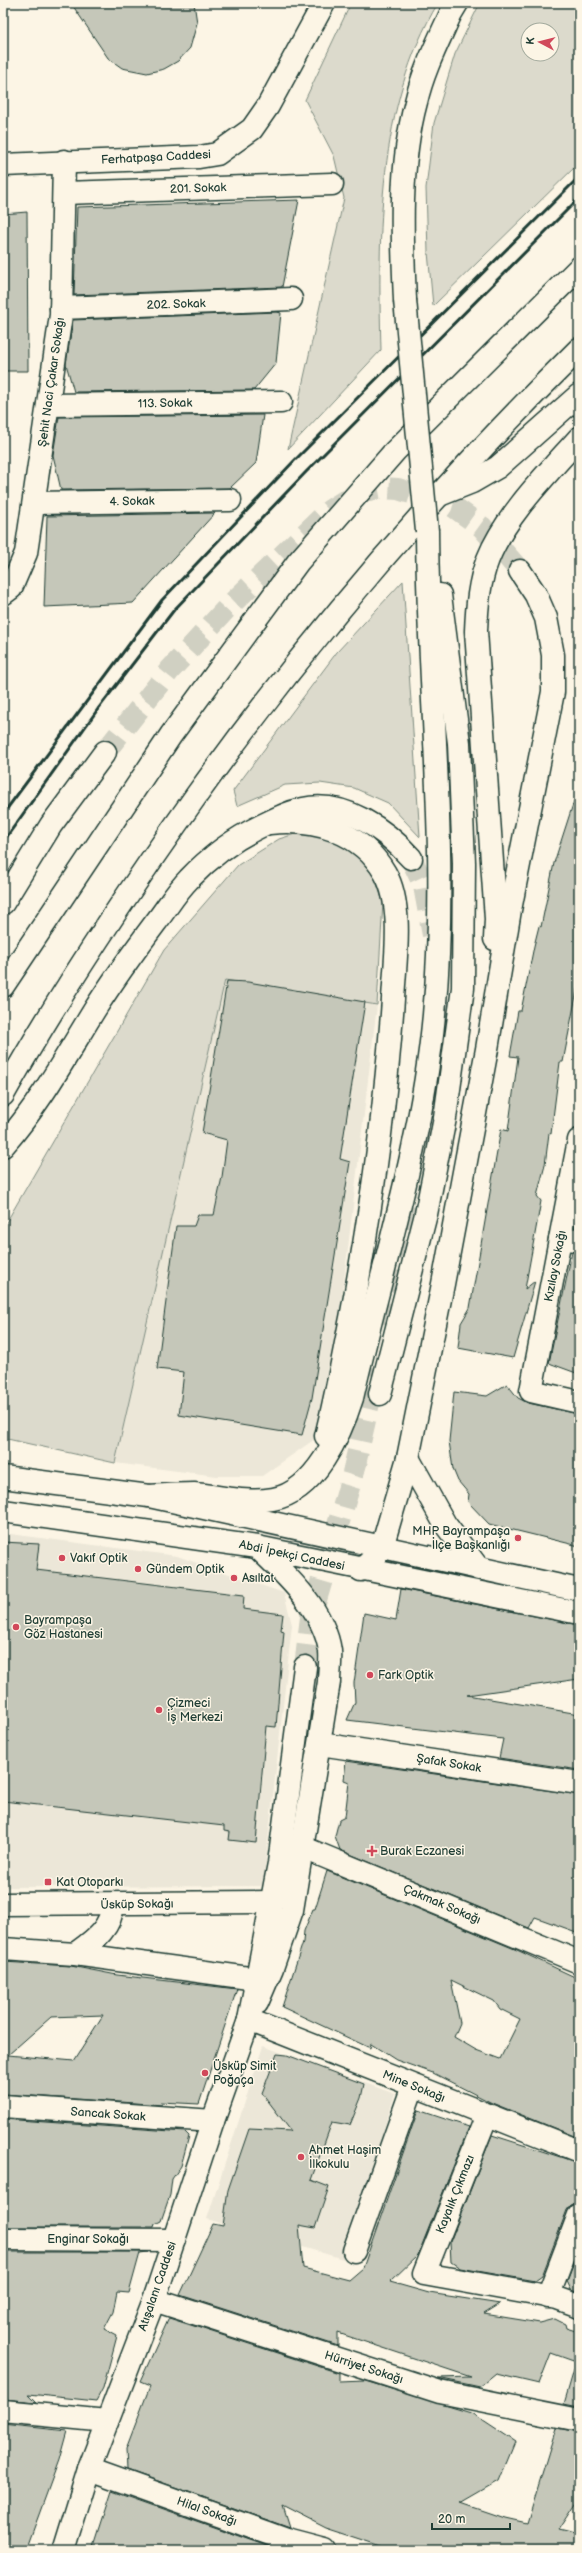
<svg xmlns="http://www.w3.org/2000/svg" width="582" height="2553" viewBox="0 0 582 2553" font-family="'Balsamiq Sans',sans-serif">
<style>
.built{fill:#ece7d8}
.green{fill:#dcdacc;stroke:#7e8c80;fill-rule:evenodd}
.building{fill:#c5c7b9;stroke:#1f3d34;fill-rule:evenodd}
.lines{fill:none;stroke-linecap:round;stroke-linejoin:round}
.trunk-tunnel{stroke:#d0d0c2;stroke-width:22;stroke-dasharray:22 11;stroke-linecap:butt}
.minor-casing{stroke:#1f3d34;stroke-width:25}
.tertiary-casing{stroke:#1f3d34;stroke-width:25}
.secondary-casing{stroke:#1f3d34;stroke-width:25}
.primary-casing{stroke:#1f3d34;stroke-width:25}
.trunk-casing{stroke:#1f3d34;stroke-width:25}
.minor{stroke:#fcf5e5;stroke-width:22}
.tertiary{stroke:#fcf5e5;stroke-width:22}
.secondary{stroke:#fcf5e5;stroke-width:22}
.primary{stroke:#fcf5e5;stroke-width:22}
.trunk{stroke:#fcf5e5;stroke-width:22}
.rail{stroke:#1f3d34;stroke-width:3}
.trunk-bridge-casing{stroke:#1f3d34;stroke-width:25;stroke-linecap:butt}
.trunk-bridge{stroke:#fcf5e5;stroke-width:22}
.poi-dot{fill:#d1495b;stroke:#fcf5e5;stroke-width:1.5}
.labels{text-anchor:middle;stroke-width:3;stroke-linejoin:round;paint-order:stroke}
.street-label{font-size:12px;fill:#1f3d34;stroke:#fcf5e5}
.poi-label{font-size:12px;fill:#1f3d34;stroke:#fcf5e5;text-anchor:start}
</style>
<rect width="100%" height="100%" fill="#fcf5e5"/>
<filter id="ink" filterUnits="userSpaceOnUse"><feTurbulence type="fractalNoise" baseFrequency=".025" numOctaves="2"/><feDisplacementMap in="SourceGraphic" scale="8" xChannelSelector="R" yChannelSelector="G"/><feConvolveMatrix kernelMatrix="1 2 1 2 8 2 1 2 1" color-interpolation-filters="sRGB"/></filter>
<g filter="url(#ink)">
<!-- built -->
<g class="built">
<path d="M225 980 377 1005 339 1323 315 1439 262 1476H217L115 1463Z"/>
<path d="M3 1533 177 1556 284 1593 292 1625 263 1886 3 1887Z"/>
<path d="M263 2046 395 2094 343 2259 207 2219Z"/>
</g>
<!-- green -->
<g class="green">
<path d="M351 3H438C377 106 378 234 381 350L288 449 344 198 334 156 305 100Z"/>
<path d="M480 3H579V163L433 306 428 252 426 188 434 123 455 54ZM528 30H552V54H528Z"/>
<path d="M403 581 420 837 388 803 354 788 320 783 285 785 237 806 233 791 337 652Z"/>
<path d="M295 834 329 837 353 850 375 878 383 902 377 1005 225 980 115 1463 3 1438V1228L164 950 238 865 279 839Z"/>
</g>
<!-- building -->
<g class="building">
<path d="M71 3H194L197 23 190 48 178 61 164 69 147 73 122 68 108 58Z"/>
<path d="M299 200 282 287 74 295 77 207Z"/>
<path d="M27 212 28 371H3V214Z"/>
<path d="M277 312 281 313 276 363 254 390 74 392 66 364 73 320Z"/>
<path d="M263 415 256 463 230 488 61 490 53 455 59 417Z"/>
<path d="M215 513 133 603 44 607 47 516Z"/>
<path d="M574 801 579 802V980L563 1062H560L551 1134 549 1133 545 1165 537 1196 541 1201 525 1289 535 1281 513 1358 458 1348 461 1323 470 1308 501 1129 508 1131 518 1057 510 1056 518 1011H521L534 946 539 926 541 927 554 863Z"/>
<path d="M227 981 248 982 365 1002 340 1159 350 1162 312 1398 302 1435 179 1415 184 1372 157 1369 176 1226H194L198 1215H214L222 1177 227 1140 202 1133Z"/>
<path d="M572 1252H579V1374L549 1363Z"/>
<path d="M507 1384 518 1398 528 1403 579 1414V1546L489 1524 468 1502 469 1494 458 1481 453 1469 449 1441 454 1392 487 1396Z"/>
<path d="M3 1542 39 1544 36 1570 244 1595 243 1609 283 1614 281 1630 284 1631 276 1727 266 1726 256 1843 229 1840 230 1832 224 1831V1826L3 1801Z"/>
<path d="M401 1589 579 1625V1679L467 1695 579 1714V1770L499 1758 503 1739 347 1720 355 1702 354 1683 364 1613 396 1620Z"/>
<path d="M346 1761 579 1795V1933L535 1917 529 1928 340 1850 335 1836 339 1820 345 1817 349 1782 344 1780Z"/>
<path d="M327 1871 517 1950 579 1979V2138L492 2103 433 2073 396 2060 371 2044 370 2048 282 2007 303 1942 304 1931 313 1909H315ZM451 1980 494 2001 500 2009 520 2019 500 2059 476 2050 454 2037 460 2023Z"/>
<path d="M3 1962 71 1966 117 1975 237 1989 199 2104 160 2102 163 2105 3 2094ZM103 2015 74 2061 8 2055 51 2017Z"/>
<path d="M277 2054 287 2055 364 2084 361 2098 350 2125 332 2122 311 2180 329 2187 315 2228 299 2225 303 2268 349 2280 363 2268 418 2110 469 2127 418 2255 390 2282 429 2293 500 2304 484 2314 540 2323 555 2319 565 2324 566 2328 579 2332V2363L551 2353 539 2384 496 2374 480 2387 438 2378 471 2377 338 2333V2346L180 2295 213 2224 223 2226 228 2190 249 2129 291 2131 262 2093Z"/>
<path d="M3 2119 185 2132 189 2136 181 2166 172 2179 170 2195 161 2221 155 2224 154 2227H3Z"/>
<path d="M492 2135 579 2163V2203L571 2205 567 2210 542 2276 535 2281 460 2268 451 2262 450 2242Z"/>
<path d="M579 2250V2293L571 2290 567 2281Z"/>
<path d="M3 2252H148L140 2253 129 2293 117 2292 113 2312 104 2329 117 2336 103 2388 96 2401 29 2394 37 2402 3 2399Z"/>
<path d="M169 2318 339 2373V2382L365 2381 471 2413 515 2442 499 2481 461 2503 505 2518 527 2523 556 2428 579 2432V2498L558 2530 579 2535V2550H393L326 2528 283 2506 290 2528 127 2470 126 2449 150 2386 140 2382Z"/>
<path d="M574 2370 579 2371V2407L564 2404Z"/>
<path d="M3 2424 67 2431 59 2460 26 2550H3Z"/>
<path d="M112 2491 278 2550H93Z"/>
</g>
<g class="lines">
<!-- trunk-tunnel -->
<g class="trunk-tunnel">
<path d="M105 752 170 670 228 607 330 510 359 492 379 488 398 489 454 507 482 527 520 571"/>
<path d="M411 858 424 886 433 935"/>
<path d="M388 1325 412 1194"/>
<path d="M353 1473 377 1368"/>
<path d="M305 1667 311 1617 357 1460"/>
</g>
<defs>
<g id="minor">
<path d="M64 193 332 184"/>
<path d="M61 308 291 299"/>
<path d="M48 405 281 402"/>
<path d="M34 503 230 500"/>
<path d="M3 594 11 588 26 553 61 315 64 161"/>
<path d="M579 1140 531 1391 579 1402"/>
<path d="M560 1239 579 1240"/>
<path d="M320 1744 579 1783"/>
<path d="M304 1848 579 1962"/>
<path d="M249 2020 579 2151"/>
<path d="M3 2106 213 2121"/>
<path d="M487 2115 424 2274 557 2298 579 2306"/>
<path d="M3 2239 174 2240"/>
<path d="M354 2251 413 2086"/>
<path d="M548 2297 579 2215"/>
<path d="M154 2300 440 2392 579 2420"/>
<path d="M3 2411 107 2421"/>
<path d="M89 2469 287 2540 325 2550"/>
</g>
<g id="tertiary">
<path d="M3 1904 272 1902"/>
<path d="M3 1949 75 1954 256 1979"/>
<path d="M75 1954C94 1940 111 1929 113 1904"/>
</g>
<g id="secondary">
<path d="M3 165 199 157 217 154 252 129 268 106 324 3"/>
<path d="M64 2550 89 2469 154 2300 213 2121 249 2020"/>
</g>
<g id="primary">
<path d="M3 1477 149 1496 579 1590"/>
<path d="M3 1511 257 1547 579 1613"/>
<path d="M257 2003 272 1968 292 1910 329 1682C329 1672 331 1661 330 1651 324 1609 286 1575 257 1547"/>
</g>
<g id="trunk">
<path d="M405 300C402 235 399 165 416 102 423 71 438 42 451 13L457 3"/>
<path d="M442 494 472 482 498 467 579 395"/>
<path d="M269 823C314 818 361 831 385 873 404 906 395 962 393 999 386 1106 371 1212 351 1318 343 1357 336 1397 326 1436"/>
<path d="M3 903 51 825 105 752"/>
<path d="M495 939 496 919 476 631C477 606 479 582 488 559 505 516 548 473 579 438"/>
<path d="M3 986 171 735 298 562 395 451 579 268"/>
<path d="M3 1095C61 991 127 893 196 796 311 636 439 487 579 349"/>
<path d="M3 1146C40 1104 66 1056 95 1009 114 979 135 950 156 922 167 908 176 892 189 879 210 857 234 839 261 826 275 819 288 812 303 809 344 800 386 830 411 858"/>
<path d="M380 1394 426 1214 445 1118 463 988 464 863 459 743 440 595"/>
<path d="M408 1458 445 1524 479 1569"/>
<path d="M149 1496C164 1495 179 1494 194 1494 220 1496 247 1504 273 1499 315 1492 341 1433 352 1398 381 1271 422 1145 434 1015 449 854 428 693 427 531"/>
<path d="M361 1570 376 1556 382 1547 408 1458 443 1284 487 1049 510 910 553 692V655L546 618 536 595 520 571"/>
<path d="M249 2020 279 1863 305 1667"/>
</g>
</defs>
<!-- minor casing -->
<use href="#minor" class="minor-casing"/>
<!-- tertiary casing -->
<use href="#tertiary" class="tertiary-casing"/>
<!-- secondary casing -->
<use href="#secondary" class="secondary-casing"/>
<!-- primary casing -->
<use href="#primary" class="primary-casing"/>
<!-- trunk casing -->
<use href="#trunk" class="trunk-casing"/>
<!-- minor -->
<use href="#minor" class="minor"/>
<!-- tertiary -->
<use href="#tertiary" class="tertiary"/>
<!-- secondary -->
<use href="#secondary" class="secondary"/>
<!-- primary -->
<use href="#primary" class="primary"/>
<!-- trunk -->
<use href="#trunk" class="trunk"/>
<!-- rail -->
<g class="rail">
<path d="M3 814 162 600 294 461 579 177"/>
<path d="M3 842 98 709 174 610 306 472 579 198"/>
</g>
<defs>
<path id="trunk-bridge" d="M405 300 427 531"/>
</defs>
<!-- trunk-bridge casing -->
<use href="#trunk-bridge" class="trunk-bridge-casing"/>
<!-- trunk-bridge -->
<use href="#trunk-bridge" class="trunk-bridge"/>
</g>
</g>
<!-- markers -->
<g class="poi-dot">
<circle cx="518" cy="1538" r="4"/>
<circle cx="62" cy="1558" r="4"/>
<circle cx="138" cy="1569" r="4"/>
<circle cx="234" cy="1578" r="4"/>
<circle cx="16" cy="1627" r="4"/>
<circle cx="370" cy="1675" r="4"/>
<circle cx="159" cy="1710" r="4"/>
<path d="M370 1845h4v4h4v4h-4v4h-4v-4h-4v-4h4z"/>
<rect x="44" y="1878" width="8" height="8" rx="2"/>
<circle cx="205" cy="2073" r="4"/>
<circle cx="301" cy="2157" r="4"/>
</g>
<g class="labels">
<!-- street labels -->
<g class="street-label">
<text transform="translate(156 157) rotate(-3)" y="4">Ferhatpaşa Caddesi</text>
<text transform="translate(198 188) rotate(-2)" y="4">201. Sokak</text>
<text transform="translate(176 304) rotate(-2)" y="4">202. Sokak</text>
<text transform="translate(51 382) rotate(-82)" y="4">Şehit Naci Çakar Sokağı</text>
<text transform="translate(165 403) rotate(-1)" y="4">113. Sokak</text>
<text transform="translate(132 501) rotate(-1)" y="4">4. Sokak</text>
<text transform="translate(555 1266) rotate(-79)" y="4">Kızılay Sokağı</text>
<text transform="translate(292 1555) rotate(12)" y="4">Abdi İpekçi Caddesi</text>
<text transform="translate(449 1763) rotate(9)" y="4">Şafak Sokak</text>
<text transform="translate(137 1904) rotate(-1)" y="4">Üsküp Sokağı</text>
<text transform="translate(442 1904) rotate(23)" y="4">Çakmak Sokağı</text>
<text transform="translate(414 2086) rotate(22)" y="4">Mine Sokağı</text>
<text transform="translate(108 2114) rotate(4)" y="4">Sancak Sokak</text>
<text transform="translate(455 2194) rotate(-68)" y="4">Kayalık Çıkmazı</text>
<text x="88" y="2243">Enginar Sokağı</text>
<text transform="translate(157 2286) rotate(-71)" y="4">Atışalanı Caddesi</text>
<text transform="translate(364 2367) rotate(18)" y="4">Hürriyet Sokağı</text>
<text transform="translate(207 2511) rotate(20)" y="4">Hilal Sokağı</text>
</g>
<!-- poi labels -->
<g class="poi-label">
<text x="510" y="1535" text-anchor="end">MHP Bayrampaşa<tspan x="510" dy="14">İlçe Başkanlığı</tspan></text>
<text x="70" y="1562">Vakıf Optik</text>
<text x="146" y="1573">Gündem Optik</text>
<text x="242" y="1582">Asıltat</text>
<text x="24" y="1624">Bayrampaşa<tspan x="24" dy="14">Göz Hastanesi</tspan></text>
<text x="378" y="1679">Fark Optik</text>
<text x="167" y="1707">Çizmeci<tspan x="167" dy="14">İş Merkezi</tspan></text>
<text x="380" y="1855">Burak Eczanesi</text>
<text x="56" y="1886">Kat Otoparkı</text>
<text x="213" y="2070">Üsküp Simit<tspan x="213" dy="14">Poğaça</tspan></text>
<text x="309" y="2154">Ahmet Haşim<tspan x="309" dy="14">İlkokulu</tspan></text>
</g>
</g>
<!-- margin -->
<rect width="582" height="2553" fill="none" stroke="#fcf5e5" stroke-width="16"/>
<rect x="8" y="8" width="566" height="2537" fill="none" stroke="#1f3d34" stroke-width="1.5" filter="url(#ink)"/>
<!-- north arrow -->
<g transform="translate(540 42) rotate(277)"><circle r="19" fill="#fcf5e5" stroke="#a4ab9e"/>
<path d="M0-3L7 15L0 10L-7 15Z" fill="#d1495b"/>
<text y="-6" font-size="11" font-weight="bold" text-anchor="middle" fill="#1f3d34">K</text>
</g>
<!-- scale -->
<path d="M432 2523v6h78v-6" fill="none" stroke="#1f3d34" stroke-width="2"/>
<text x="438" y="2523" font-size="12" fill="#1f3d34" stroke="#fcf5e5" stroke-width="3" paint-order="stroke">20 m</text>
</svg>
